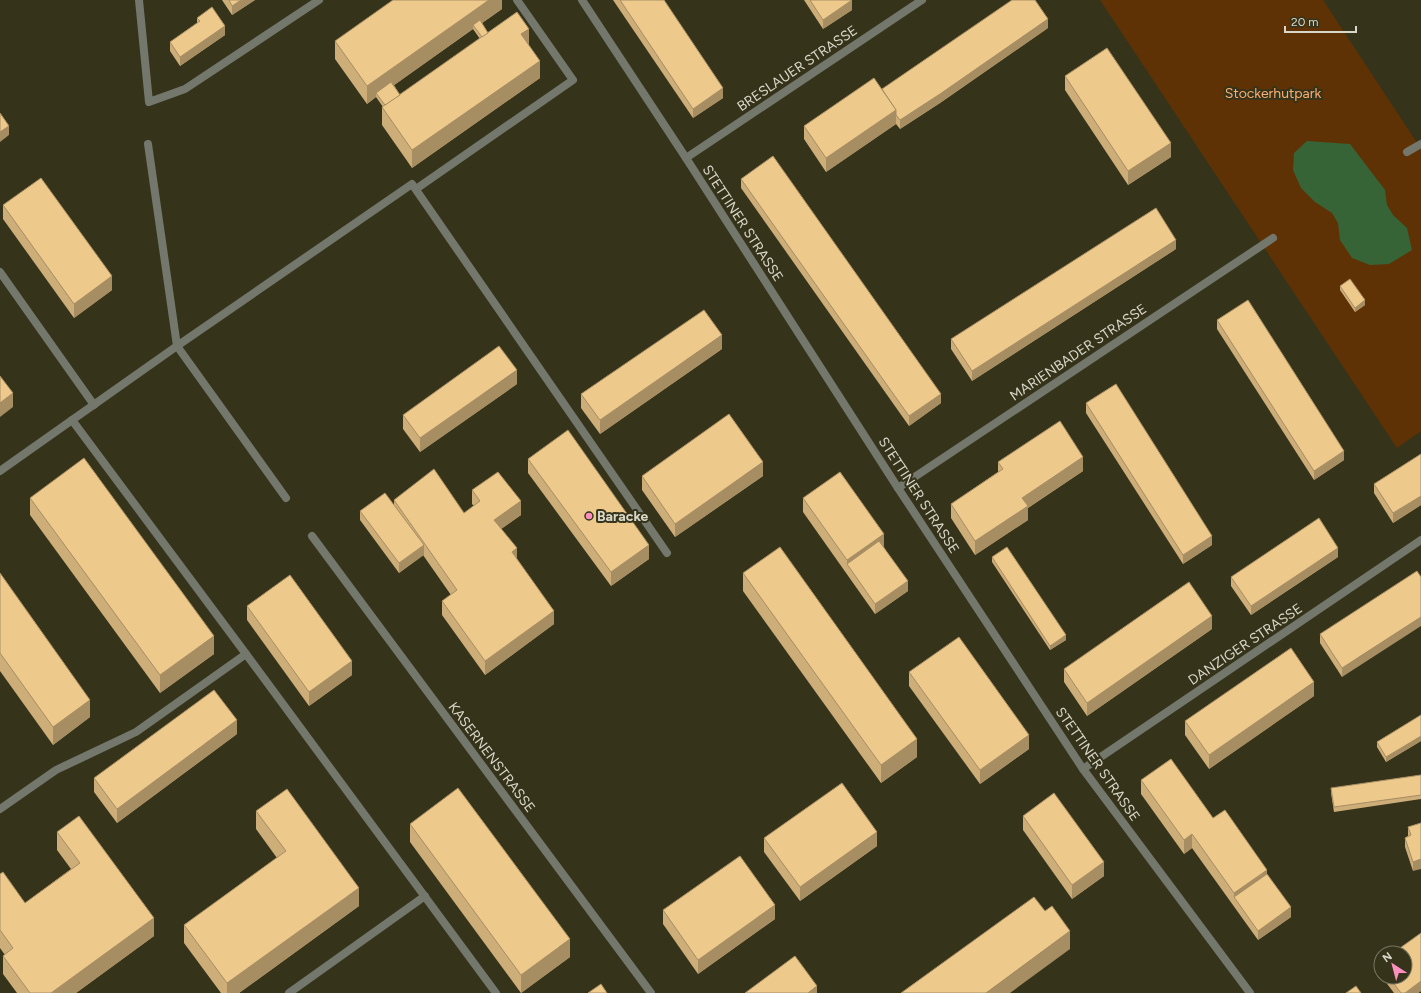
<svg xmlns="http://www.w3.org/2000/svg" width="1421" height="993" viewBox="0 0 1421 993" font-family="Figtree,sans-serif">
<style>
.green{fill:#5f3205}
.water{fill:#366437}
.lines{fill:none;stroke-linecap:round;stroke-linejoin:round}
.lane{stroke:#73776c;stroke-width:8}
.street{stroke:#73776c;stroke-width:8}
.wall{fill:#cdad78;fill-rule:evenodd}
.shaded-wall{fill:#a78d62}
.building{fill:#eec98c;stroke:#a78d62}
.poi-dot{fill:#fe8ebe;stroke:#36331b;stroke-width:1.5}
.labels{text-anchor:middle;stroke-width:4;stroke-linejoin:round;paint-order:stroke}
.street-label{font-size:14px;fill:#d9d7c8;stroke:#36331b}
.park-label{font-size:14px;fill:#fbae71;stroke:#36331b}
.poi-label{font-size:14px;font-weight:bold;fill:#d9d7c8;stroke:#36331b;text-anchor:start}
</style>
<rect width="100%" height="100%" fill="#36331b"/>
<!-- green -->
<path class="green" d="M1100 0H1323L1421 149V431L1397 448Z"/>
<!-- water -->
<path class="water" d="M1307 141 1350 144 1385 190 1387 205 1393 215 1407 228 1412 250 1389 264 1370 265 1352 258 1340 240 1338 223 1332 213 1315 202 1301 188 1293 170 1294 153Z"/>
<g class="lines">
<!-- lane -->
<g class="lane">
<path d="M148 144 177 346 286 498"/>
<path d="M416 189 573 80 517 0"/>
<path d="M0 272 94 405"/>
<path d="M72 420 246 654 496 993"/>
<path d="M0 471 177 346 412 184 667 553"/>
<path d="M0 809 56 770 136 732 246 654"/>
<path d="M289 993 425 896"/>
</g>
<!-- street -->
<g class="street">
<path d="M139 0 149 102 185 89 319 0"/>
<path d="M582 0 686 158 898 488 1083 769 1250 993"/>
<path d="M1407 152 1421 144"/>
<path d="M686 158 922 0"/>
<path d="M898 488 1273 238"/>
<path d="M312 536 651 993"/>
<path d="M1083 769 1421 540"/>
</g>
</g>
<!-- wall -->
<g class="wall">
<path d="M222 0H255L232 15Z"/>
<path d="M502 0V9L482 23 488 33 529 46 540 78 412 168 382 125V107H383L376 97 367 104 335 59V41ZM473 29 480 39 400 95 394 85Z"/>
<path d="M613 0H664L723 98 693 118Z"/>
<path d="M804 0H851L852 10 823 29Z"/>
<path d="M197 18 225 35 180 66 170 51V42L197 23Z"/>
<path d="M1048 28 940 103 900 129 896 124 826 172 804 139V126L882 89Z"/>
<path d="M1065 76 1171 157 1128 185 1065 90Z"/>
<path d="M741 179 941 403 909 426 741 188Z"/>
<path d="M3 205 112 290 74 318 3 219Z"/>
<path d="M1176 249 972 381 951 349V339Z"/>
<path d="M1340 286 1365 305 1355 312 1340 290Z"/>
<path d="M1217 320 1344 460 1314 480 1217 329Z"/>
<path d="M722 349 600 434 581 408V394Z"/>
<path d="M517 384 420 452 403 429V415Z"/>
<path d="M1086 403 1212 545 1183 564 1086 413Z"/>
<path d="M1421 454V505L1393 523 1374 493V484Z"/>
<path d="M528 459 649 559 611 586 528 473Z"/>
<path d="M998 462 1083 471 1028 508V520L975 555 951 518V504L998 472Z"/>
<path d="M642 476H763L675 537 642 490Z"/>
<path d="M472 490 521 515 501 529 517 560 554 624 485 675 442 615V601L451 595 423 555 399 573 360 520V511L394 504V500L464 513 474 506 472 504Z"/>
<path d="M30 498 214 654 160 693 30 515Z"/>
<path d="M803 498 884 547 908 591 875 614 803 512Z"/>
<path d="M992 557 1066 640 1050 650 992 562Z"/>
<path d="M1338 557 1251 615 1231 586V577Z"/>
<path d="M0 573 90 717 53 745 0 671Z"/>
<path d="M743 573 917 757 881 783 743 591Z"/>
<path d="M1421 577 1342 677 1320 643V634Z"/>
<path d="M247 606 352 675 309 706 247 620Z"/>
<path d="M1212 629 1087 716 1064 682V669Z"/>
<path d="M909 672 1029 749 980 784 909 686Z"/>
<path d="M1314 696 1209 769 1185 735V721Z"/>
<path d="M1421 715V741L1386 762 1377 747V742Z"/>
<path d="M237 734 117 823 94 792V778Z"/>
<path d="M1421 775V799L1334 812 1331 793V788Z"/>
<path d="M1141 780 1213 818 1267 874 1291 917 1258 940 1192 848 1184 854 1141 794Z"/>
<path d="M256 811 359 906 239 993H221L184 943V925L277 858 256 829Z"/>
<path d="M1023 816 1104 876 1072 899 1023 830Z"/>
<path d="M1421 823 1413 871 1405 847V838L1408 836V827Z"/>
<path d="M410 824 570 957 521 993 410 842Z"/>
<path d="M57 832 154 936 76 993H17L3 974V956L5 955 0 948V874L25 903 71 869 57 850Z"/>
<path d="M764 838 877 846 800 901 764 852Z"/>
<path d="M663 910 775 919 698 974 663 924Z"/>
<path d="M1421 933V991L1418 993H1394L1382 977H1405Z"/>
<path d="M1381 962V975L1379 972V963Z"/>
</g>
<!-- shaded-wall -->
<g class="shaded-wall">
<path d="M241 0H255L232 15V6Z"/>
<path d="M489 0H502V9L475 28 473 25V29L379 96 376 93V97L367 104V86Z"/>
<path d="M852 0V10L823 29V20Z"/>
<path d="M1048 19V28L940 103 900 129V120Z"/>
<path d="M225 26V35L180 66V57Z"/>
<path d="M529 29V47L521 34Z"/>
<path d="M540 61V78L412 168V150Z"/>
<path d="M723 88V98L693 118V109Z"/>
<path d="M896 110V124L826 172V158Z"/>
<path d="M9 126V135L0 142V132Z"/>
<path d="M1171 143V157L1128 185V171Z"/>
<path d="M1176 240V249L972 381V371Z"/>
<path d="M112 276V290L74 318V304Z"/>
<path d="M1365 300V305L1355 312V308Z"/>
<path d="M722 335V349L600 434V420Z"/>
<path d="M517 370V384L420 452V438Z"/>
<path d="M13 393V407L0 417V403Z"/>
<path d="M941 394V403L909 426V416Z"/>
<path d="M1344 451V460L1314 480V471Z"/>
<path d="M1083 457V471L1028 508V520L975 555V541L1022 498Z"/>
<path d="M763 462V476L675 537V524Z"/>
<path d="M1421 496V505L1393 523V513Z"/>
<path d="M521 501V515L494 534V520Z"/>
<path d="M884 534V548L847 564V560Z"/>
<path d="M1212 536V545L1183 564V555Z"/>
<path d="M424 545V555L399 573V563Z"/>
<path d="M649 545V559L611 586V572Z"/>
<path d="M517 548V562L512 552Z"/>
<path d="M1338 548V557L1251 615V606Z"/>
<path d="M908 581V591L875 614V604Z"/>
<path d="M554 611V624L485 675V661Z"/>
<path d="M1212 616V629L1087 716V703Z"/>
<path d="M1421 617V626L1342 677V668Z"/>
<path d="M1066 635V640L1050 650V646Z"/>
<path d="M214 636V654L160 693V675Z"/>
<path d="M352 661V675L309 706V692Z"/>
<path d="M1314 682V696L1209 769V755Z"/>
<path d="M90 700V717L53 745V727Z"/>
<path d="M237 720V734L117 823V809Z"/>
<path d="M1029 735V749L980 784V770Z"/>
<path d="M1421 736V741L1386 762V757Z"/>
<path d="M917 739V757L881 783V765Z"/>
<path d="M877 832V846L800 901V887Z"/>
<path d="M1192 834V848L1184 854V840Z"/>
<path d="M1421 859V869L1413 871V862Z"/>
<path d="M1104 862V876L1072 899V885Z"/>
<path d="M1267 870V883L1234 897V907V893Z"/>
<path d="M359 888V906L239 993H227V983Z"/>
<path d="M775 905V919L698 974V960Z"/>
<path d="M1291 907V917L1258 940V931Z"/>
<path d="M154 918V936L76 993H51Z"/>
<path d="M1070 931V949L1010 993H986Z"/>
<path d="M570 939V957L521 993V975Z"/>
<path d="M1421 981V991L1418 993H1405Z"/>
<path d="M817 986V993H808Z"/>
</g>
<!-- building -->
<g class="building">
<path d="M229 0H241L232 6Z"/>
<path d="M393 0H489L367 86 335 41Z"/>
<path d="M620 0H664L723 88 693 109Z"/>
<path d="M810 0H852L823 20Z"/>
<path d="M1012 0H1035L1048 19 940 94 900 120 896 115V110L882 89Z"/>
<path d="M212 7 225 26 180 57 170 42 200 21 197 18Z"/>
<path d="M517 12 529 29 521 34 540 61 412 150 382 107Z"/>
<path d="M480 20 488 33 482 37 473 25Z"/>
<path d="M1107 48 1171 143 1128 171 1065 76Z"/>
<path d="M874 78 896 110 826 158 804 126Z"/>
<path d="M391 82 400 95 385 105 376 93Z"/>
<path d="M0 113 9 126 0 132Z"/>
<path d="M773 156 941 394 909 416 741 179Z"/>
<path d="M41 178 112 276 74 304 3 205Z"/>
<path d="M1156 208 1176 240 972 371 951 339Z"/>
<path d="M1350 279 1365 300 1355 308 1340 286Z"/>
<path d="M1248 300 1344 451 1314 471 1217 320Z"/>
<path d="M704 310 722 335 600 420 581 394Z"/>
<path d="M499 346 517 370 420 438 403 415Z"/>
<path d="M0 376 13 393 0 403Z"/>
<path d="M1116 384 1212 536 1183 555 1086 403Z"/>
<path d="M729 414 763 462 675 524 642 476Z"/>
<path d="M1060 421 1083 457 1022 498 1028 506 975 541 951 504 1003 469 998 462Z"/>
<path d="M568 430 649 545 611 572 528 459Z"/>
<path d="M1421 454V496L1393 513 1374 484Z"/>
<path d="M84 458 214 636 160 675 30 498Z"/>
<path d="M434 469 464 513 480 501 472 490 498 472 521 501 494 520 517 548 512 552 554 611 485 661 442 601 457 590 394 500Z"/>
<path d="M840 472 884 534 847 560 803 498Z"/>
<path d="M385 493 424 545 399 563 360 511Z"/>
<path d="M1319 518 1338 548 1251 606 1231 577Z"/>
<path d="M879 541 908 581 875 604 847 564Z"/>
<path d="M780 547 917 739 881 765 743 573Z"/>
<path d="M1007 547 1066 635 1050 646 992 557Z"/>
<path d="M1417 571 1421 577V617L1342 668 1320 634Z"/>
<path d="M0 573 90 700 53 727 0 653Z"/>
<path d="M290 575 352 661 309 692 247 606Z"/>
<path d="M1189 582 1212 616 1087 703 1064 669Z"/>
<path d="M959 637 1029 735 980 770 909 672Z"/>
<path d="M1291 648 1314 682 1209 755 1185 721Z"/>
<path d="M214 690 237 720 117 809 94 778Z"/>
<path d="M1421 715V736L1386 757 1377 742Z"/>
<path d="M1171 759 1213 818 1225 810 1267 870 1234 893 1192 834 1184 840 1141 780Z"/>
<path d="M1421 775V795L1334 807 1331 788Z"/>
<path d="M842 783 877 832 800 887 764 838Z"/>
<path d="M458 788 570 939 521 975 410 824Z"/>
<path d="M287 789 359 888 227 983 184 925 286 851 256 811Z"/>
<path d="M1054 793 1104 862 1072 885 1023 816Z"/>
<path d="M79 816 154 918 51 993H30L3 956 13 948 0 930V874L3 872 25 903 80 863 57 832Z"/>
<path d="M1421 823V859L1413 862 1405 838 1411 835 1408 827Z"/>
<path d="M740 856 775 905 698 960 663 910Z"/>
<path d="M1267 874 1291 907 1258 931 1234 897Z"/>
<path d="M1034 897 1045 911 1052 906 1070 931 986 993H901Z"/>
<path d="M1421 933V981L1405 993H1401L1389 977H1405V953H1393Z"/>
<path d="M795 956 817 986 808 993H745Z"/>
<path d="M601 984 607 993H588Z"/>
<path d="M1356 986 1361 993H1346Z"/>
</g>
<!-- markers -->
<circle class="poi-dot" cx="589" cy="516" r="4"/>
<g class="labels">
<!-- street labels -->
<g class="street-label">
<text transform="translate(797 68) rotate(-34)" y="5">BRESLAUER STRASSE</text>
<text transform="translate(743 223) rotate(57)" y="5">STETTINER STRASSE</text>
<text transform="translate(1078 352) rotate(-34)" y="5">MARIENBADER STRASSE</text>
<text transform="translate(919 495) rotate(57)" y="5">STETTINER STRASSE</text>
<text transform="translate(1245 644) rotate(-34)" y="5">DANZIGER STRASSE</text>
<text transform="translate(492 757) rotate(53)" y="5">KASERNENSTRASSE</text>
<text transform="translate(1098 764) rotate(55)" y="5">STETTINER STRASSE</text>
</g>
<!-- park labels -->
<g class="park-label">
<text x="1273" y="98">Stockerhutpark</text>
</g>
<!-- poi labels -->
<g class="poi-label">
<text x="597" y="521">Baracke</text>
</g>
</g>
<!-- north arrow -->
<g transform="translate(1393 965) rotate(324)"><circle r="19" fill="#36331b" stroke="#777560"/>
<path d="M0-3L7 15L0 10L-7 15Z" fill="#fe8ebe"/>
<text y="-6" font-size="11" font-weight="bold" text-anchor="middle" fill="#d9d7c8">N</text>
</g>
<!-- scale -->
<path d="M1285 26v6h71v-6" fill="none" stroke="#d9d7c8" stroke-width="2"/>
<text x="1291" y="26" font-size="12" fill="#d9d7c8" stroke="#36331b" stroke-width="3" paint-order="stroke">20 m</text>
</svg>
